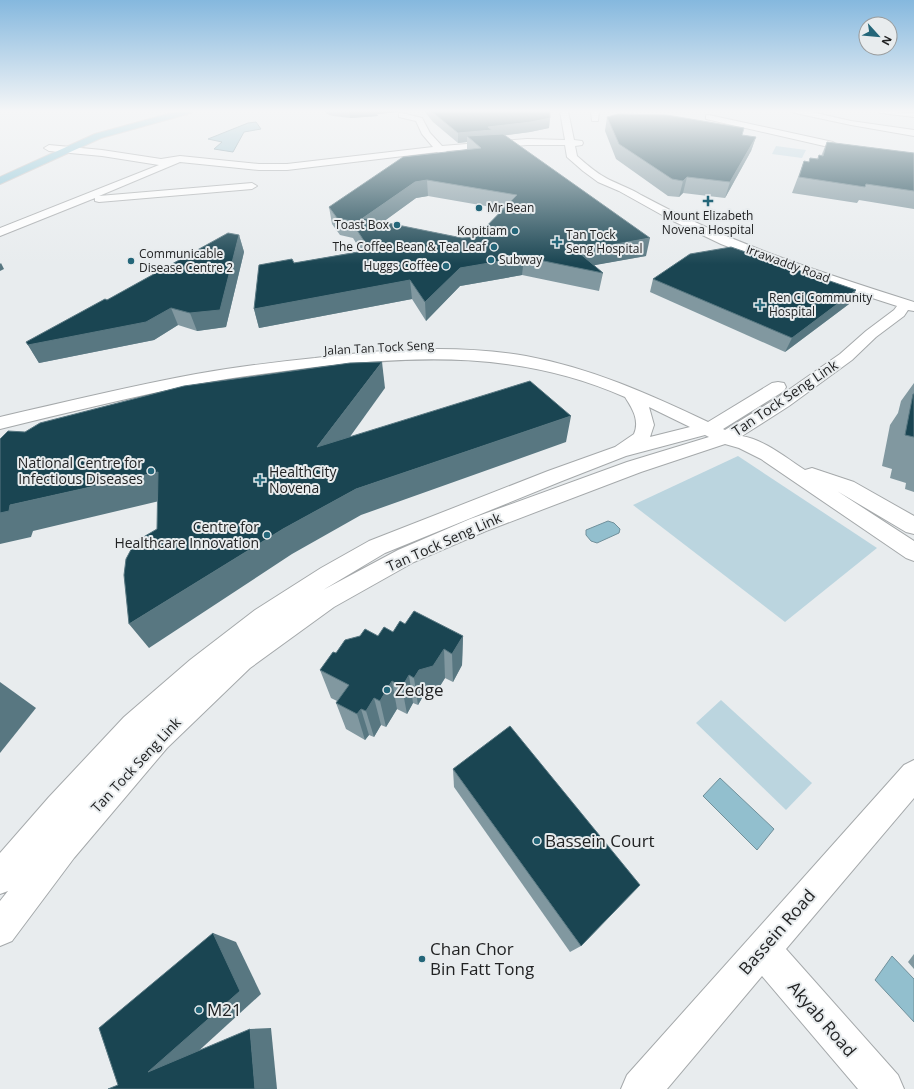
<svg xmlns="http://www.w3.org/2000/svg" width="914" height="1089" viewBox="0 0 914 1089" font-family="'Open Sans',sans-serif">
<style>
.green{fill:#bbd5df}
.water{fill:#92bfce;stroke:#70909b}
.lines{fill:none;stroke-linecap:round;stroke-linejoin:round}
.minor-casing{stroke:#a5a9ab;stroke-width:2}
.major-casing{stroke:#c6c6c6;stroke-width:2}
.minor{fill:#fff;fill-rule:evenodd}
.major{fill:#8cc5d6;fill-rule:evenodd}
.wall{fill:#8198a0;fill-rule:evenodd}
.shaded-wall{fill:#587781}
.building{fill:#1a4552;stroke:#587781;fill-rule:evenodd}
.poi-dot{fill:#246679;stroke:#e8ecee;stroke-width:1.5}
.labels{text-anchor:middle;stroke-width:4;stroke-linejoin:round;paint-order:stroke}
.far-poi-label{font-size:12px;fill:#222324;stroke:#e8ecee;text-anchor:start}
.far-street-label{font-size:12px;fill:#222324;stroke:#e8ecee}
.street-label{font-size:14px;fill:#222324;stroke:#e8ecee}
.poi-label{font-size:14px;fill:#222324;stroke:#e8ecee;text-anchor:end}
.near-poi-label{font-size:17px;fill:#222324;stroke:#e8ecee;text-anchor:start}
.near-street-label{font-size:17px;fill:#222324;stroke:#e8ecee}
</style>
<rect width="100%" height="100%" fill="#e8ecee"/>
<!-- green -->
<g class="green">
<path d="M776 146 806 150 802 158 772 154Z"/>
<path d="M738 456 877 548 785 622 633 505Z"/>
<path d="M721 700 812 783 786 810 696 723Z"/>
</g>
<!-- water -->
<g class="water">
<path d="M256 122 261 129 244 132 233 152 214 149 222 142 208 139 248 123Z"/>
<path d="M608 521 614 523 620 529 619 533 597 543 591 541 586 535V530Z"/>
<path d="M720 778 774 829 757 850 703 796Z"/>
<path d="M892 956 914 979V1022L875 980Z"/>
</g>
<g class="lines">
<defs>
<g id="minor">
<path d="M560 111H568L574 140 582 141 583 143 582 145 575 146 577 156C586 164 595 172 606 178 617 184 630 188 641 195 729 243 819 272 914 302V311L908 310 904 316 876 337 852 360 789 406 742 436C765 440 786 458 805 470L812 468 854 482 914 516V534L906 532 837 491 914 541V561L906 558 761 459 739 448 725 444 641 472 486 531 414 562 334 607 250 668 167 748 74 858 12 941 0 946V901L8 891 0 894V853L49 797 124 717 190 660 255 610 321 568 369 541 548 471 615 447 634 434C640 420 632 408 625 397 521 351 417 355 307 368 270 373 233 377 197 384 131 397 65 413 0 429V417C65 402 130 386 196 374 236 367 276 362 315 358 385 349 457 344 526 356 591 368 649 394 708 422L772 383 778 382 784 383 786 387 784 391 723 429 725 430 777 398 840 354 866 331 894 310 897 306 798 274 721 244 671 220 619 191 598 182 583 171 567 157 565 145H527L446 151 448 153 446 155 443 156 437 152 287 170H259L180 162 99 196 252 183 257 186 252 189 99 202 95 201V198L0 236V228L159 165 102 156 49 151 44 148 49 145 102 150 161 159 180 156 259 164H287L433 147 422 134 416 121 399 117V113H402L422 118 430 133 442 146 527 139 565 140ZM649 407 690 427 650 437 654 425ZM705 435 709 437 627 462 470 519 398 550 323 590 385 553 562 481 626 456Z"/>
<path d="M591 111H599L598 121H592Z"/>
<path d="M791 111H807L851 121 914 130V136L851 125 795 113Z"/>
<path d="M877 111 914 113V117L881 113Z"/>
<path d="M706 115H709L833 142 838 145 833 148 706 119Z"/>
<path d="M914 760V798L786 949 898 1075 904 1089H858L762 976 667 1089H621L627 1075 904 765Z"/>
</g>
<path id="major" d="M179 111H192L191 113 101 138 0 184V177L95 134Z"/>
</defs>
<!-- minor casing -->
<use href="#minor" class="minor-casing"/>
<!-- major casing -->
<use href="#major" class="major-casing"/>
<!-- minor -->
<use href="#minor" class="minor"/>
<!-- major -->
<use href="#major" class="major"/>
</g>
<!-- wall -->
<g class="wall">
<path d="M323 111H415L399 112 377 114 378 116 350 118 333 116 329 115Z"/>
<path d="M424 111H550L549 128 530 132 505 135 646 256 594 265 603 273 599 291 522 275 460 286 426 321 412 299 259 328 254 309 294 263 361 251 353 238 340 235 332 224 329 207 467 149V142L458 143 433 122ZM428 196 503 209 476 237 462 238 383 222 416 198Z"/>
<path d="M607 117 742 135 756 137 751 151 725 198 683 193 679 197 668 196 616 159 605 131Z"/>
<path d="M827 142 914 153V209L859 200 857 203 792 193 804 161 809 162 817 159 819 155 821 156Z"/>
<path d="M239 235 244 252 226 327 197 331 178 325 154 340 39 363 28 345 107 300Z"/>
<path d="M653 279 849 304 785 352 650 292Z"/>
<path d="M914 383V492L905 489 906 483 890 478 892 469 882 466 890 425 898 413 901 401Z"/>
<path d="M405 624 463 636 462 665 453 682 445 678 435 694 422 698 418 705 413 703 407 714 397 709 386 727 381 725 374 737 369 735 365 740 346 729 336 703 337 701 331 698 320 670 336 653 378 636 393 632Z"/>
<path d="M453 769 581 946 570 952 454 787Z"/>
<path d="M914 954V969L908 962Z"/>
</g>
<!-- shaded-wall -->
<g class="shaded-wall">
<path d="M349 111H399V112L377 114 378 116 350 118Z"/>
<path d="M550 118 549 128 530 132 492 137 467 136V142L458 143V133L488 127Z"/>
<path d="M756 137 751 151 725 198 730 182Z"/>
<path d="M687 177 683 193 679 197 683 181Z"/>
<path d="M427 180 428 196 416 198 365 235 363 218 415 182Z"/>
<path d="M239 235 244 252 226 327 197 331 190 313Z"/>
<path d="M650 238 646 256 579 268 577 251Z"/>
<path d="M524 257 522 275 460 286 426 321 425 302 460 268Z"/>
<path d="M1 263 4 269 0 271V264Z"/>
<path d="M410 280 412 299 259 328 254 309Z"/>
<path d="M856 290 849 304 785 352 792 338Z"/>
<path d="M171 308 178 325 154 340 39 363 28 345Z"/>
<path d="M382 362 385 388 324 473 317 447Z"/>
<path d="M571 416 566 442 361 515 292 554 149 648 129 624 283 529 356 489Z"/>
<path d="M158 472 172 498 33 531 31 537 0 544V513L10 505Z"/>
<path d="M463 636 462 665 453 682 452 654Z"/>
<path d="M444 649 445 678 435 694 422 698 418 705 414 678 419 670Z"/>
<path d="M409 675 413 703 407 714 402 687Z"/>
<path d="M392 681 397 709 386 727 380 701Z"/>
<path d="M0 682 36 708 0 753Z"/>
<path d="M374 698 381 725 374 737 366 711Z"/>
<path d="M361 709 369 735 365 740 357 714Z"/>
<path d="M213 933 236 942 261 994 181 1067 148 1072Z"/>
<path d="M271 1028 277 1089H255L250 1029Z"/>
</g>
<!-- building -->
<g class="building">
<path d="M431 111H550V118L531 122 488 127 492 130 458 133Z"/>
<path d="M618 114 667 115 744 128 742 135 756 137 730 182 687 177 683 181 672 179 619 144 607 117Z"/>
<path d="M503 134 650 238 577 251 603 273 524 257 460 268 425 302 410 280 254 309 259 265 292 259 294 263 370 250 351 221 337 218 329 207 403 157 481 148 467 136ZM427 180 517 195 476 237 462 238 363 218 415 182Z"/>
<path d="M827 142 914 153V191L866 184 865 187 799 177 804 161 809 162 810 158 818 159 819 155 823 156Z"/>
<path d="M228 233 239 235 220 310 190 313 171 308 146 322 28 345 26 342 105 299 107 300Z"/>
<path d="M731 247 856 290 792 338 653 279 690 254Z"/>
<path d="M382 362 317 447 530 381 571 416 356 489 283 529 129 624 124 575 126 559 135 542 157 529 158 472 10 505 9 511 0 513V439L8 431 25 432 40 423 184 386 350 363Z"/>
<path d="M913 394H914V437L905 435Z"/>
<path d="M414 611 463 636 452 654 444 649 433 666 419 670 414 678 409 675 402 687 392 681 380 701 374 698 366 711 361 709 357 714 336 703 349 685 320 670 333 652 336 653 345 640 360 636 365 629 378 636 384 627 393 632 400 621 405 624Z"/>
<path d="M510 726 640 885 581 946 453 769Z"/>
<path d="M213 933 240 991 148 1072 250 1029 255 1089H108L118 1085 99 1028Z"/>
</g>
<!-- sky -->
<linearGradient id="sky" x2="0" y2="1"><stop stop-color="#85b8de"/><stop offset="0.42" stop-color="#f5f6f7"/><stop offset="1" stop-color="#f5f6f7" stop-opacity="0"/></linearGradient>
<rect width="914" height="264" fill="url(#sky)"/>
<!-- markers -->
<g class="poi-dot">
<path d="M706 195h4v4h4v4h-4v4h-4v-4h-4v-4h4z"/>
<circle cx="479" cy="208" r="4"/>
<circle cx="397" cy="225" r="4"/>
<circle cx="515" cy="231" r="4"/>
<path d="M555 236h4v4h4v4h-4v4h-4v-4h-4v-4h4z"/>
<circle cx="494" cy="247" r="4"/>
<circle cx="491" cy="260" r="4"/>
<circle cx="131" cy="261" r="4"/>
<circle cx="446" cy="266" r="4"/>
<path d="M758 299h4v4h4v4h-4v4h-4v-4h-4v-4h4z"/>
<circle cx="151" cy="471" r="4"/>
<path d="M258 474h4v4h4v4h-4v4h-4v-4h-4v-4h4z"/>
<circle cx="267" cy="535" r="4"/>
<circle cx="387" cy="690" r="4"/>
<circle cx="537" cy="841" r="4"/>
<circle cx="422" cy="959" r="4"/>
<circle cx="199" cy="1010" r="4"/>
</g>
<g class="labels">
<!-- far-poi labels -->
<g class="far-poi-label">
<text x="487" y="212">Mr Bean</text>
<text x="708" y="220" text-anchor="middle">Mount Elizabeth<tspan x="708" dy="14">Novena Hospital</tspan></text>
<text x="389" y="229" text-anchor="end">Toast Box</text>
<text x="507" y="235" text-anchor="end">Kopitiam</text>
<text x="566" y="239">Tan Tock<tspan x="566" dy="14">Seng Hospital</tspan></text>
<text x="486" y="251" text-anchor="end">The Coffee Bean &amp; Tea Leaf</text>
<text x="139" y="258">Communicable<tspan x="139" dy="14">Disease Centre 2</tspan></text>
<text x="499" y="264">Subway</text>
<text x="438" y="270" text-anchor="end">Huggs Coffee</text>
<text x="769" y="302">Ren Ci Community<tspan x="769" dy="14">Hospital</tspan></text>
</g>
<!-- far-street labels -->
<g class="far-street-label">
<text transform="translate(788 264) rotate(20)" y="4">Irrawaddy Road</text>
<text transform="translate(379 348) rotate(-3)" y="4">Jalan Tan Tock Seng</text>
</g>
<!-- street labels -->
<g class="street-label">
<text transform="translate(785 398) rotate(-34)" y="5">Tan Tock Seng Link</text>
<text transform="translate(444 542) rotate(-24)" y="5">Tan Tock Seng Link</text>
<text transform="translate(136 765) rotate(-47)" y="5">Tan Tock Seng Link</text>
</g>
<!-- poi labels -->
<g class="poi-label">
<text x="143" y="468">National Centre for<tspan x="143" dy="16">Infectious Diseases</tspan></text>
<text x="269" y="477" text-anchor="start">HealthCity<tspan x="269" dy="16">Novena</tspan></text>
<text x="259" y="532">Centre for<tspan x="259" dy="16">Healthcare Innovation</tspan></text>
</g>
<!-- near-poi labels -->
<g class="near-poi-label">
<text x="395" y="696">Zedge</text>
<text x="545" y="847">Bassein Court</text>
<text x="430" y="955">Chan Chor<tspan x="430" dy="20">Bin Fatt Tong</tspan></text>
<text x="207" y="1016">M21</text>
</g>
<!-- near-street labels -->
<g class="near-street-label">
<text transform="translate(777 932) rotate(-49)" y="6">Bassein Road</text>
<text transform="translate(822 1019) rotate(49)" y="6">Akyab Road</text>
</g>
</g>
<!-- north arrow -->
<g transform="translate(878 36) rotate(117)"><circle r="19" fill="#e8ecee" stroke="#999c9d"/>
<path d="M0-3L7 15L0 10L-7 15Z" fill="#246679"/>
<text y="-6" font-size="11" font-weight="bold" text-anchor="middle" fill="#222324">N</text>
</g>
</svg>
